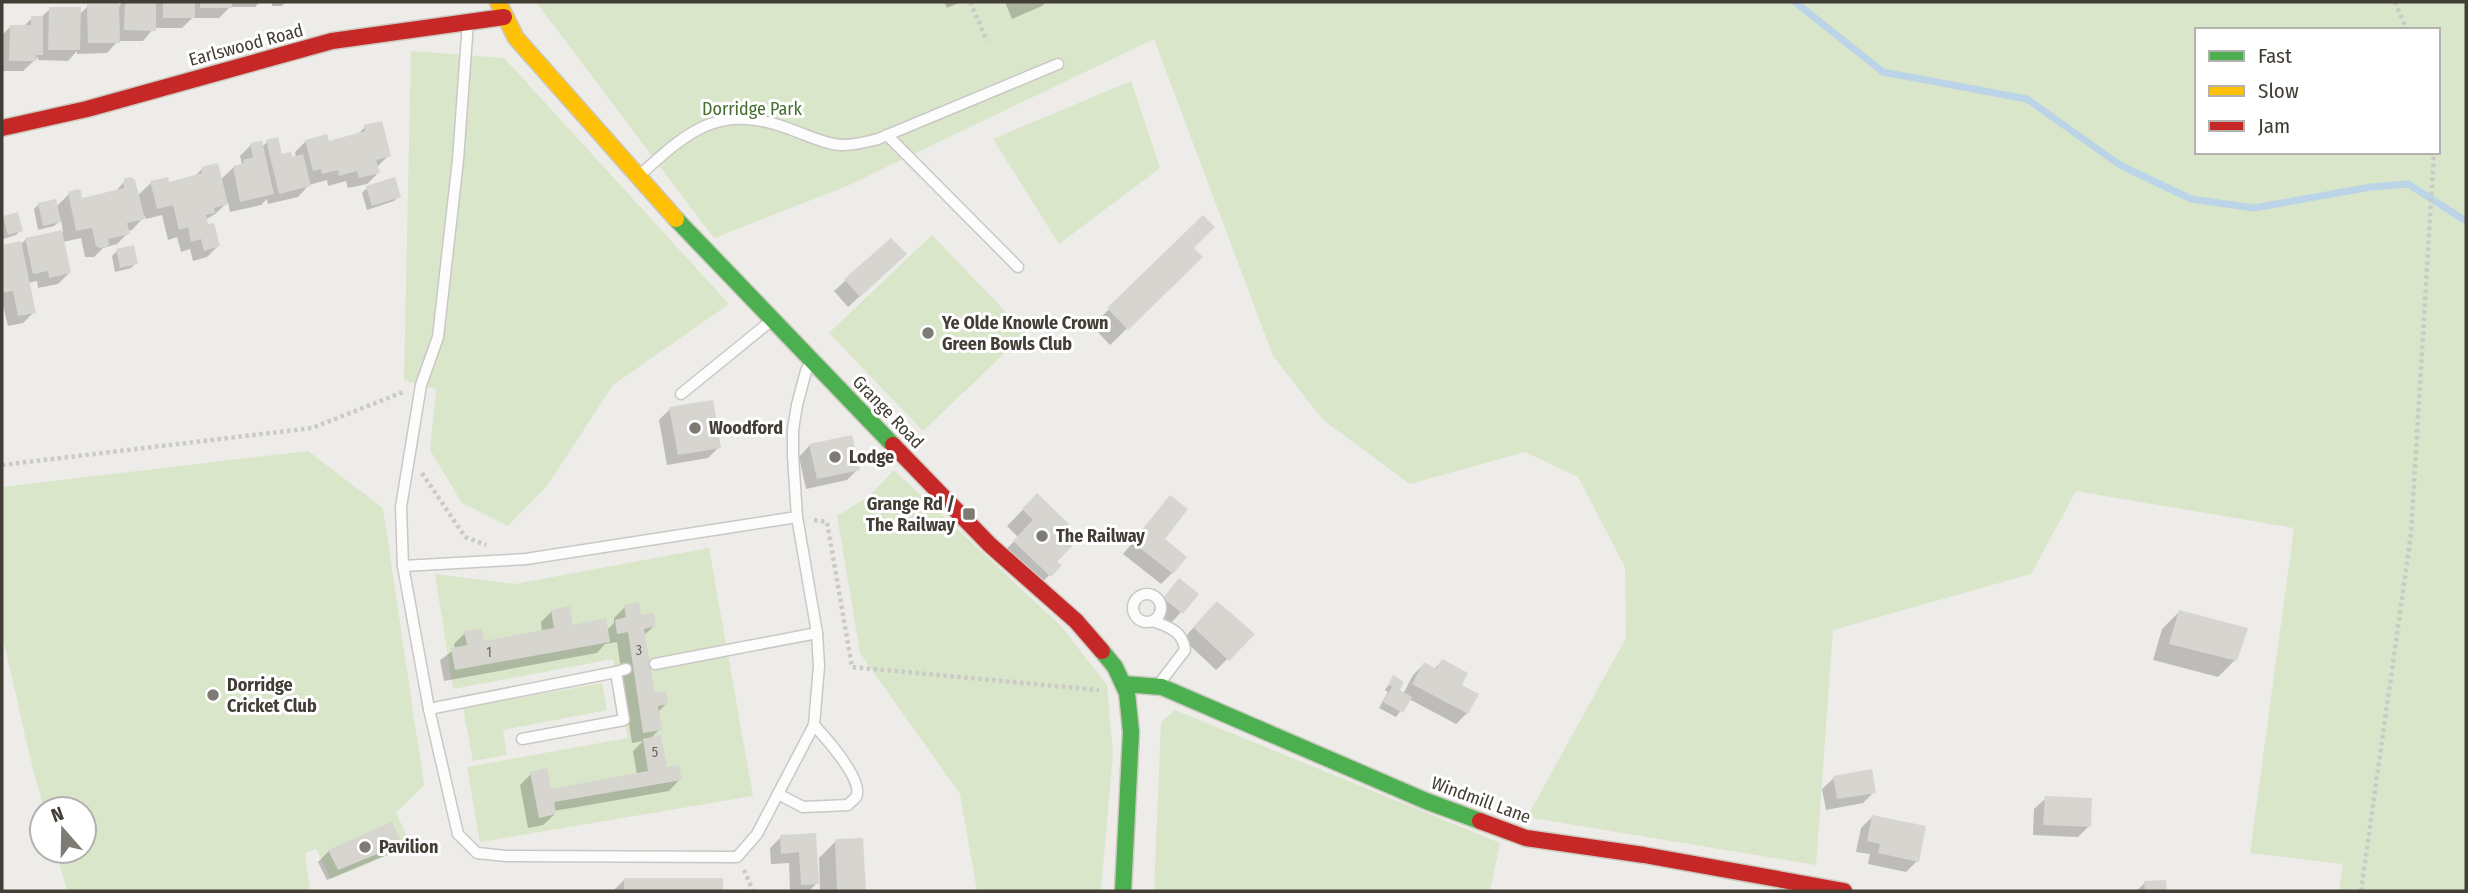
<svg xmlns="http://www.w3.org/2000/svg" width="2468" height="893" viewBox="0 0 2468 893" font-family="'Fira Sans Condensed',sans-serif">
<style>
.green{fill:#d9e6ca;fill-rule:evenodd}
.shadow{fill:#0003}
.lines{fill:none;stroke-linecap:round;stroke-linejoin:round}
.stream{stroke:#bbd4e8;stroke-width:7}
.building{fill:#d7d5d0}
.lane-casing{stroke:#cac8c4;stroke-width:13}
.fast-casing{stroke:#ccc9bf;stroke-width:19}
.slow-casing{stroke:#ccc9bf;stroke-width:19}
.jam-casing{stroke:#ccc9bf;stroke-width:19}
.path{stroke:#cccac6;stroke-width:4.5;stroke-dasharray:3.5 3.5;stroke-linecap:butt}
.lane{stroke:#fcfcfc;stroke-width:10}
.fast{stroke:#4caf50;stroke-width:16}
.slow{stroke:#ffc107;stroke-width:16}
.jam{stroke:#c62828;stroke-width:16}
.poi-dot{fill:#7e7a74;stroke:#fff;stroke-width:2.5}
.labels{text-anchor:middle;stroke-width:6;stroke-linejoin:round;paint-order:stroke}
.number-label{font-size:14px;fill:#68645c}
.street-label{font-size:18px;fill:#423d35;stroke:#fff}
.park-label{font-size:18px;fill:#446d2f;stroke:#fff}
.poi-label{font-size:18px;font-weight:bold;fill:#423d35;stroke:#fff;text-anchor:start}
</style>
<rect width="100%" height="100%" fill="#edece8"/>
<!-- green -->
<g class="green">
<path d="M536 2H2466V891H2339L2343 864 2250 853 2294 528 2076 491 2031 574 1833 630 1816 865 1527 817 1626 638 1625 567 1578 477 1525 452 1410 484 1323 420 1273 356 1154 39 847 186 714 238ZM2197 30H2438V152H2197Z"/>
<path d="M411 51 504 58 729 304 613 385 547 486 508 526 462 503 430 450 436 389 404 380Z"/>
<path d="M1131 81 1160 168 1059 244 993 139Z"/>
<path d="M932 235 1026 333 923 431 829 333Z"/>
<path d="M308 451 383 508 424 785 396 813 412 845 331 879 316 849 305 853 310 891H67L56 851H84V809H44L30 757 2 634V487Z"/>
<path d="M894 470 1061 626 1107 685 1113 753 1101 891H977L960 794 860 653 837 516 868 497Z"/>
<path d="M709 548 753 796 480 842 467 767 628 738 613 659 453 689 435 574 515 584Z"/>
<path d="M602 683 607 710 503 730 507 755 473 761 463 708Z"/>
<path d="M1175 710 1500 843 1490 891H1154L1161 722Z"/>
</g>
<!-- shadow -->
<g class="shadow">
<path d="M123 2H260L255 7H230L219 18H192L182 28H154L143 41H118L107 53 77 54V51L68 61 38 60V57L23 71H2V32V35L10 27H23L32 18H40L50 9 79 15 88 6H119Z"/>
<path d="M272 2H294H286L282 6H272Z"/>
<path d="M944 2H961L947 8Z"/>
<path d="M1005 2H1046L1042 6 1012 19Z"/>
<path d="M365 127 389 155 378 166V173L367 184 348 188 346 181 328 186 327 180 309 185 298 197 268 204 267 199 261 205 230 212 228 202 215 214 205 220 218 246 207 257 193 261 190 249 181 252 177 237 168 240 162 215 146 219 145 216 132 230 127 231 128 233 117 244 103 248 94 257H85L81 238 63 242 69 273 58 284 38 288 37 281 28 283 34 312 23 323 8 326 2 301V247L20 243V245L26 239 63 232 61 220 54 226 38 230 34 209 39 204 56 207 69 194 81 200 114 193 126 180 137 196 151 183 168 184 193 178 202 169 220 180 234 167 242 164 240 156 251 145 262 147 267 142 281 156 291 159 296 158 295 152 306 141 327 143 356 136Z"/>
<path d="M367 188 399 196 394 201 367 210 362 193Z"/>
<path d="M1203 217 1192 248 1200 257 1110 345 1092 326Z"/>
<path d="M4 218 21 230 16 235 3 239 2 220Z"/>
<path d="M891 240 894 265 848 307 834 291Z"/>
<path d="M117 251 136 263 131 268 115 272 112 256Z"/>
<path d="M670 409 719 447 708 458 667 465 659 420Z"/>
<path d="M810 445 858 469 847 480 806 489 799 457Z"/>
<path d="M1037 495 1059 532 1055 562 1059 565 1033 592 998 558 1018 537 1007 526Z"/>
<path d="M1170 497 1162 539 1172 573 1161 584 1123 554Z"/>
<path d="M1179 580 1181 612 1171 623 1153 610Z"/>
<path d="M625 607 654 626 643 636 653 695 666 704 657 713 660 729 650 739 666 770 680 779 669 791 554 811 555 814 543 825 528 828 520 785 531 774 550 792 637 775 633 751 643 741 632 743 617 642 605 644 597 653 444 681 440 660 455 649 454 644 465 633 483 643 542 632 541 622 552 611 572 627 606 631 614 623V618Z"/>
<path d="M2179 612 2235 660 2218 677 2153 660 2162 629Z"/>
<path d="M1206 614 1253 634 1216 670 1183 639Z"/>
<path d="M1442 661 1467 713 1456 724 1409 699 1396 717 1379 708 1388 692 1385 690 1394 677 1398 690 1403 694 1413 675 1424 664 1434 669Z"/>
<path d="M1834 778 1874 792 1863 803 1826 810 1822 789Z"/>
<path d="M2046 798 2089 826 2078 837 2033 835 2034 809Z"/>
<path d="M1872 817 1917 861 1906 872 1868 864 1870 854 1856 852 1861 828Z"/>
<path d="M814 835 817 881H819L809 891H790L789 863 771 864 770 848 781 837Z"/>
<path d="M862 840 864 891H820L819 858 836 841Z"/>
<path d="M400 843 389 854 327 880 318 862 329 851Z"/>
<path d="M625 879H722V891H613Z"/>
<path d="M2164 881 2165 891H2136L2145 883Z"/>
</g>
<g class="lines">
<!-- stream -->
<path class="stream" d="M1795 2 1883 72 2027 99 2120 165 2191 199 2254 208 2371 187 2408 184 2466 221"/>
</g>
<!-- building -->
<g class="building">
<path d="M125 2H156V31L124 30Z"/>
<rect x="163" y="2" width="32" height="16"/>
<rect x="200" y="2" width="32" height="6"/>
<path d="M87 4H119L120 43H88Z"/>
<path d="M49 7H81L80 50H48Z"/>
<path d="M31 16H43V55H36V61H9L10 25H31Z"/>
<path d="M382 121 391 156 376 160 380 173 359 178 357 171 339 176 338 170 322 174 321 169 313 171 305 140 327 134 329 141 365 131 364 125Z"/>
<path d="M278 137 282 154 291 152 292 157 303 154 311 186 279 194 266 140Z"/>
<path d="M262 141 274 194 240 202 233 166 244 163 243 160 253 157 250 143Z"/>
<path d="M218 163 228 204 214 208 215 213 206 215 208 224 214 223 220 246 204 251 201 239 191 242 188 227 179 230 173 205 157 209 150 181 168 177 169 182 202 173 201 167Z"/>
<path d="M131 177 135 180 145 219 127 223 130 234 108 239 109 244 107 247 99 248 96 246 92 228 76 231 68 192 78 189 81 191 82 198 124 188 123 182 125 178Z"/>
<path d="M395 177 401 197 372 206 366 186Z"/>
<path d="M56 199 61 222 43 226 38 203Z"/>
<path d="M18 212 23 231 8 235 3 216Z"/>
<path d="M1203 215 1215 227 1194 248 1203 257 1128 330 1107 308Z"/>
<path d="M62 230 71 273 49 278 48 271 33 274 25 238Z"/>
<path d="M891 238 907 254 860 297 844 279Z"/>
<path d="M21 241 36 313 18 316 13 291 2 293V245Z"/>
<path d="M134 245 138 264 120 268 116 249Z"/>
<path d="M713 400 721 448 678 455 669 407Z"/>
<path d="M852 435 860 470 817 479 809 444Z"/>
<path d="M1037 493 1069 524 1062 532 1075 543 1057 562 1062 565 1051 577 1013 541 1033 520 1022 509Z"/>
<path d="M1170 495 1188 509 1165 539 1187 557 1173 574 1132 542Z"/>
<path d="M1179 578 1199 594 1183 614 1163 598Z"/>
<path d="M1217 601 1255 634 1229 661 1193 627Z"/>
<path d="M639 602 641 615 654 613 656 626 644 629 655 693 666 691 668 704 658 706 662 730 643 733 628 632 617 634 615 620 626 617 624 605Z"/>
<path d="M570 606 573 625 606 618 610 642 455 670 451 648 467 645 464 631 482 628 484 641 554 628 551 610Z"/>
<path d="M2179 610 2248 628 2237 661 2169 644Z"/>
<path d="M1442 659 1468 673 1462 685 1479 694 1468 714 1412 684 1424 662 1436 669Z"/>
<path d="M1393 675 1404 682 1400 690 1412 697 1403 713 1383 702 1392 687 1388 685Z"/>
<path d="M661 735 667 767 679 765 682 780 554 802 556 814 539 818 530 772 547 768 551 789 648 771 643 739Z"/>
<path d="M1872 769 1876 793 1837 799 1833 776Z"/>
<path d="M2045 796 2092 798 2091 827 2043 825Z"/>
<path d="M1872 815 1926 826 1919 862 1878 853 1880 844 1867 841Z"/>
<path d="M392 822 402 844 338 870 328 850Z"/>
<path d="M816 833 819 884 801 885 799 852 781 854 780 835Z"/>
<path d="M863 838 866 891H837L835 839Z"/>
<rect x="624" y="878" width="99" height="13"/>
<path d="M2166 880 2167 891H2145L2144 881Z"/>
</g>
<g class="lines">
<defs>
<g id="lane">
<path d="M468 22 458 160 438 337 421 385 401 507 403 566 429 709 458 834 477 853 506 856 737 857 757 834 814 725 819 666 817 633 797 517 793 456V430L797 405 806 371 811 361"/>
<path d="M887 135 1018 267"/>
<path d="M639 176C692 127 722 102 795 131 832 145 838 150 878 139L1058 64"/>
<path d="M681 394 772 320"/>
<path d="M403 566 526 559 797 517"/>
<circle cx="1147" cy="608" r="14"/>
<path d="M1153 621C1169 627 1183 631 1185 650L1159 684"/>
<path d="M655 664 817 633"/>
<path d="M616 672 626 669"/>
<path d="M429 709 616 672 624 720 522 739"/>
<path d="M778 794 803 807 848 805C850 802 854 800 856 797 865 781 825 737 814 725"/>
</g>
<g id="fast">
<path d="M676 219 893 445"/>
<path d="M1102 651 1115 667 1127 693 1131 732 1123 891"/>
<path d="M1124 684 1162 687 1426 801 1480 821"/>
</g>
<path id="slow" d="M498 2 516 38 676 219"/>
<g id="jam">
<path d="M2 128 87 109 332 41 504 17"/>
<path d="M893 445 990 545 1076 621 1102 651"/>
<path d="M1480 821 1526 838 1644 855 1844 891"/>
</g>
</defs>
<!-- lane casing -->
<use href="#lane" class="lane-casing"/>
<!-- fast casing -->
<use href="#fast" class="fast-casing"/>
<!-- slow casing -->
<use href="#slow" class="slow-casing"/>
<!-- jam casing -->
<use href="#jam" class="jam-casing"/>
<!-- path -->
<g class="path">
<path d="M970 2 987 41"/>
<path d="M2395 2 2407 30"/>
<path d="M2438 107V117"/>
<path d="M2 465 312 428 406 391"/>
<path d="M422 473 465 537 486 545"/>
<path d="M814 520 827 522 852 667 1099 690"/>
<path d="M744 870 753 891"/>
<path d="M2361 891 2411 534 2434 152"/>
</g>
<!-- lane -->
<use href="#lane" class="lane"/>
<!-- fast -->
<use href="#fast" class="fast"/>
<!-- slow -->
<use href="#slow" class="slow"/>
<!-- jam -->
<use href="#jam" class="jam"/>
</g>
<!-- markers -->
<g class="poi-dot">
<circle cx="928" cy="333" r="7"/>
<circle cx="695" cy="428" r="7"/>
<circle cx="835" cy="457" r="7"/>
<rect x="962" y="507" width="14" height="14" rx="3.5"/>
<circle cx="1042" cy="536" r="7"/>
<circle cx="213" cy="695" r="7"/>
<circle cx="365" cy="847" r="7"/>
</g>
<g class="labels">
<!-- number labels -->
<g class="number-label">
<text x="639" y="655">3</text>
<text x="489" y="657">1</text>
<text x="655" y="757">5</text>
</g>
<!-- street labels -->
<g class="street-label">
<text transform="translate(246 45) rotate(-15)" y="6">Earlswood Road</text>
<text transform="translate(888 412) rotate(46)" y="6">Grange Road</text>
<text transform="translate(1481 800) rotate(20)" y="6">Windmill Lane</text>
</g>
<!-- park labels -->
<g class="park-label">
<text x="752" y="115">Dorridge Park</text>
</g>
<!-- poi labels -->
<g class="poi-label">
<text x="942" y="329">Ye Olde Knowle Crown<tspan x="942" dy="21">Green Bowls Club</tspan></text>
<text x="709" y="434">Woodford</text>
<text x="849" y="463">Lodge</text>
<text x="955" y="510" text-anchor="end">Grange Rd /<tspan x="955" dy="21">The Railway</tspan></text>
<text x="1056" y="542">The Railway</text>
<text x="227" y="691">Dorridge<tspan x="227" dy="21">Cricket Club</tspan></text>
<text x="379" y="853">Pavilion</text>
</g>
</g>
<!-- border -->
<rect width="2468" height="893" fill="none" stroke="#423d35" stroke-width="7"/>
<!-- legend -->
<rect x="2195" y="28" width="245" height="126" fill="#ffffff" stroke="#b3b1ae" stroke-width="2"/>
<rect x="2209" y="51" width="35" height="10" fill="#4caf50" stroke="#b3b1ae" stroke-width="2"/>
<text x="2258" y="63" font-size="21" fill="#423d35">Fast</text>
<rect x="2209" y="86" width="35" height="10" fill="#ffc107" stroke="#b3b1ae" stroke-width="2"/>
<text x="2258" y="98" font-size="21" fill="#423d35">Slow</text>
<rect x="2209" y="121" width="35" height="10" fill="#c62828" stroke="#b3b1ae" stroke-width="2"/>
<text x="2258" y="133" font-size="21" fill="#423d35">Jam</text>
<!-- north arrow -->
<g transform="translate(63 830) rotate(340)"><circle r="33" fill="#ffffff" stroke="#b3b1ae" stroke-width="2"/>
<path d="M0-5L12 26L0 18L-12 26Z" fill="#7e7a74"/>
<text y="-10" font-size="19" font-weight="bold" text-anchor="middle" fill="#423d35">N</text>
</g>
</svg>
